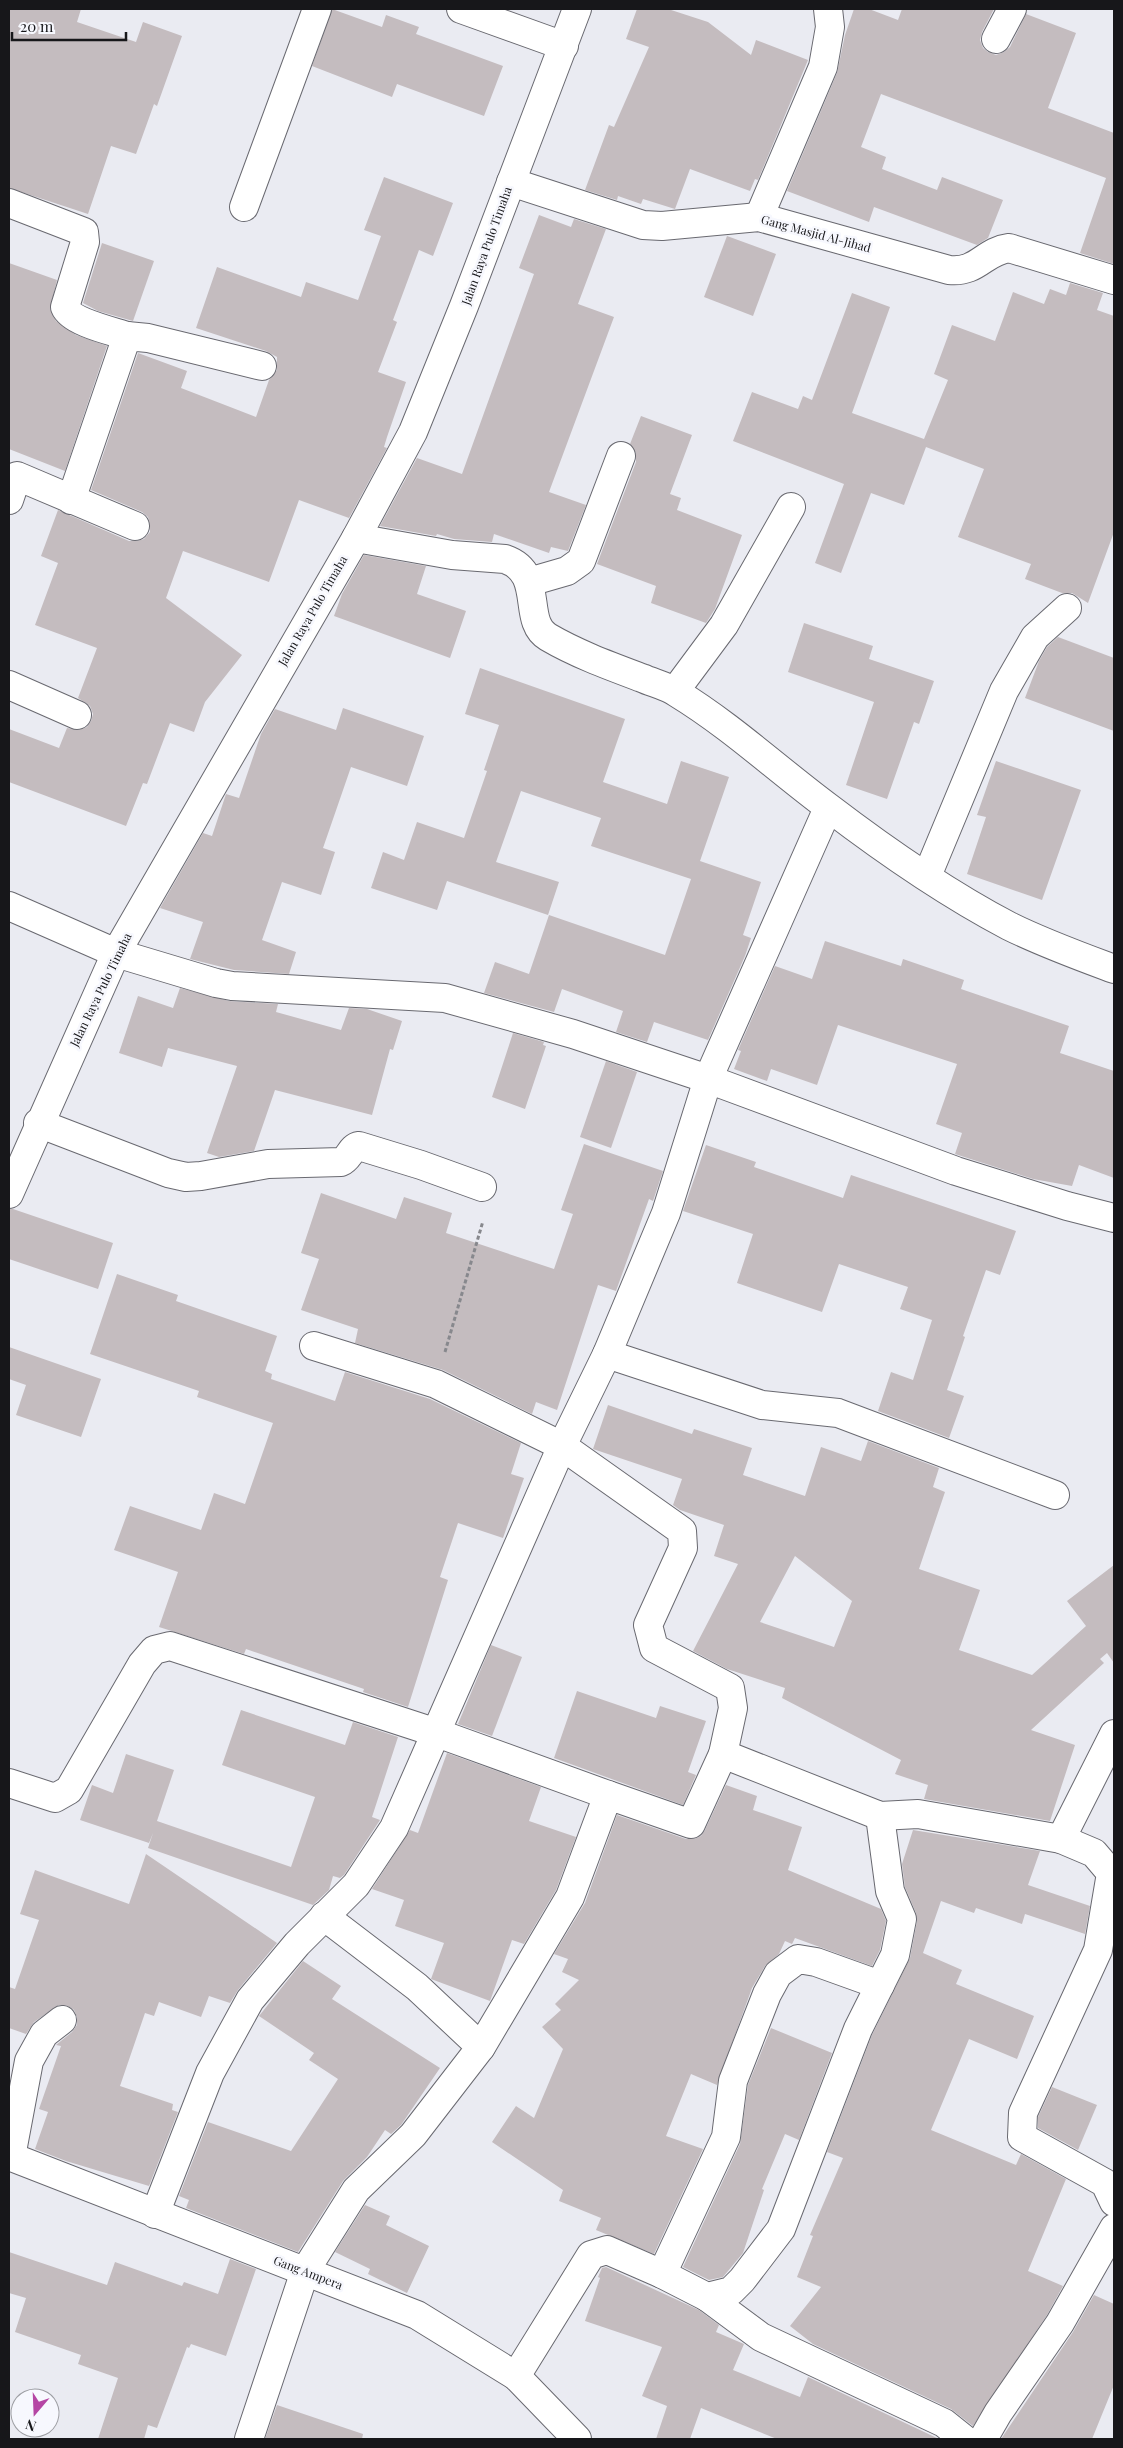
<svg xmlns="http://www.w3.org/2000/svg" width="1123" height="2448" viewBox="0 0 1123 2448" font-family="'Playfair Display',serif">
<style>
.building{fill:#c4bcbf;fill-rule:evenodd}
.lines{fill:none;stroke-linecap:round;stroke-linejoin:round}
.street-casing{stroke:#696970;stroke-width:30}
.secondary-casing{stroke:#696970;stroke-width:30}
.path{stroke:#87888d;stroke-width:3;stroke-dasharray:4 2.5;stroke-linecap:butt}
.street{stroke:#fff;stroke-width:28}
.secondary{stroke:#fff;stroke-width:28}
.labels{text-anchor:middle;stroke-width:5;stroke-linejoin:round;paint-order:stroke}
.street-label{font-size:12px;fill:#17171a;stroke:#f7f8fe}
</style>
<rect width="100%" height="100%" fill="#eaebf2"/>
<!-- building -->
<g class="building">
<path d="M9 9H81L77 22 136 42 143 22 182 36 157 106 154 104 136 154 111 146 88 214 9 188Z"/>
<path d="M332 9 382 27 386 15 419 27 416 34 503 66 484 116 397 84 392 97 312 66Z"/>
<path d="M637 9H668L708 22 751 55 756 40 808 60 758 180 755 179 750 191 690 169 675 209 643 199 641 204 618 196 617 200 585 190 609 125 614 127 649 47 626 39Z"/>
<path d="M854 9H869L898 20 902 9H994L982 32 980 40 983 48 988 52 996 55 1004 52 1010 47 1026 14 1076 33 1048 108 1114 133V264L1080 253 1106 178 881 94 861 147 886 157 882 169 937 190 942 177 1003 200 988 238 977 245 874 207 869 222 787 191 837 73 845 35Z"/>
<path d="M384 177 453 203 433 256 419 250 393 320 397 322 378 372 406 382 387 437 384 447 387 448 349 518 299 500 269 582 183 551 166 598 242 655 205 702 194 732 170 723 147 784 143 783 126 826 9 782V729L59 748 67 728 79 730 87 727 91 721 93 714 90 706 78 698 97 648 35 625 58 563 41 556 58 510 129 541H137L144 539 150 532V524L148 517 142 512 91 490 138 353 187 371 181 388 256 417 269 380 277 370V357L266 351 196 328 217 267 301 297 306 282 358 300 381 236 364 230Z"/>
<path d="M539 215 571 227 574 219 606 229 578 304 614 317 549 492 586 505 568 551 551 547 549 553 494 534 492 542 454 539 437 534 436 536 380 526 417 458 462 474 534 274 519 268Z"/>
<path d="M727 236 776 254 753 316 704 297Z"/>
<path d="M102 243 154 261 133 321 98 311 83 303Z"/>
<path d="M9 263 57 280 50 309 56 321 76 335 107 346 65 471 9 449Z"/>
<path d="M1070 283 1103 293 1097 310 1114 316V532L1088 603 1072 593H1062L1025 579 1031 564 958 537 984 469 926 447 904 505 871 493 841 573 815 563 844 484 733 441 752 392 798 409 803 396 812 400 852 293 890 307 852 413 924 439 948 380 934 374 952 325 995 341 1013 292 1044 304 1050 289 1066 295Z"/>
<path d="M641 416 692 435 670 494 681 498 677 510 742 535 715 609 706 623 651 603 656 586 597 564 636 462V453L630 444Z"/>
<path d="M364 555 426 566 417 594 466 611 450 658 334 616 342 594Z"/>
<path d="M804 623 873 646 869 659 934 681 919 724 914 722 887 799 846 785 874 702 788 672Z"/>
<path d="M1058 637 1114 658V731L1025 698 1039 661 1047 647Z"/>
<path d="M480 668 625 719 603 782 667 804 681 761 729 777 700 861 761 882 743 935 751 938 745 956 708 1040 654 1022 647 1042 616 1032 623 1011 562 989 554 1012 484 993 495 962 529 974 549 915 665 955 691 879 591 846 601 818 521 791 496 862 559 882 548 915 447 881 437 910 371 888 383 852 404 860 417 822 464 838 487 771 484 770 499 725 465 714Z"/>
<path d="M343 708 424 736 407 786 351 767 323 848 335 852 321 895 282 882 262 940 296 952 289 974 234 970 190 959 203 922 160 908 203 833 212 836 226 794 239 798 261 734 275 709 336 730Z"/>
<path d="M996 761 1081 790 1042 900 967 874 986 817 977 815Z"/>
<path d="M825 941 901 966 903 959 964 980 961 989 1069 1026 1060 1053 1114 1071V1178L1079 1165 1072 1186 1033 1179 955 1154 962 1133 936 1124 957 1064 838 1025 817 1085 771 1069 767 1081 734 1069 741 1051 738 1050 775 966 812 979Z"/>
<path d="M180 988 229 1001 278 1004 276 1012 341 1030 349 1008 367 1009 402 1021 393 1050 390 1049 372 1115 275 1090 254 1151 219 1157 207 1153 237 1066 168 1048 162 1067 119 1053 138 996 173 1008Z"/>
<path d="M513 1033 544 1042 543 1045 546 1046 525 1109 492 1097Z"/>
<path d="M606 1061 637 1072 611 1148 580 1137Z"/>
<path d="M584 1144 663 1171 653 1201 649 1199 616 1291 598 1285 557 1410 536 1402 532 1414 443 1370 355 1343 358 1329 301 1310 319 1259 301 1253 321 1193 396 1219 404 1197 452 1213 446 1233 554 1269 573 1214 561 1210Z"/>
<path d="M706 1145 756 1162 754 1167 843 1198 851 1175 1016 1231 1000 1275 986 1270 963 1336 965 1337 947 1390 964 1396 949 1438 878 1411 891 1372 913 1380 932 1320 900 1309 908 1287 839 1264 822 1312 737 1283 753 1234 683 1211Z"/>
<path d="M9 1209H13L113 1243 98 1289 9 1259Z"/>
<path d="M117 1274 178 1295 176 1301 277 1336 265 1371 272 1374 271 1379 335 1401 345 1372 430 1399 521 1443 511 1474 524 1478 503 1538 458 1523 440 1577 448 1580 408 1707 363 1692 364 1689 246 1649 244 1654 159 1627 178 1572 114 1550 130 1506 201 1530 214 1493 245 1504 273 1423 197 1397 199 1391 90 1354Z"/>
<path d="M9 1347 101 1379 81 1437 16 1415 26 1385 9 1379Z"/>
<path d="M608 1405 692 1434 694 1429 752 1448 743 1475 805 1496 821 1447 861 1461 868 1441 939 1468 933 1487 945 1492 919 1569 980 1590 959 1650 1032 1675 1086 1626 1067 1601 1114 1565V1663L1107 1653 1100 1659 1104 1663 1031 1730 1075 1745 1050 1821 924 1799 928 1785 895 1774 901 1760 782 1698 785 1688 727 1669 693 1651 738 1564 714 1556 724 1525 680 1510 673 1505 682 1479 593 1449ZM795 1556 852 1601 834 1647 760 1622Z"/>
<path d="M491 1645 522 1657 492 1736 458 1724Z"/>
<path d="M577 1691 656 1718 660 1706 706 1721 688 1772 696 1775 683 1805 554 1758Z"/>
<path d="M241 1710 345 1745 353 1722 398 1737 372 1817 380 1820 344 1875 340 1878 333 1876 329 1890 313 1905 148 1848 153 1833 149 1843 80 1820 92 1785 113 1793 126 1754 174 1770 157 1821 291 1867 315 1797 222 1765Z"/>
<path d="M447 1753 541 1787 529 1821 576 1837 556 1890 524 1944 512 1940 490 2001 431 1979 444 1943 395 1926 404 1900 372 1889 410 1830 418 1833Z"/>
<path d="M726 1785 757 1796 753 1810 802 1827 788 1870 881 1909 886 1921 880 1950 872 1966 795 1938 792 1944 785 1941 779 1954 765 1966 752 1988 717 2085 691 2074 666 2136 703 2149 654 2254 596 2230 601 2218 559 2201 563 2190 492 2142 516 2106 534 2118 563 2049 542 2027 561 2010 555 2004 579 1980 562 1972 568 1959 554 1954 585 1903 617 1815 686 1839H694L701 1836 705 1830Z"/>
<path d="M913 1830 1040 1851 1028 1885 1090 1906 1085 1934 1025 1914 1022 1924 976 1908 974 1913 941 1901 923 1953 962 1970 956 1984 1034 2016 1017 2059 969 2039 931 2130 1016 2165 1021 2154 1066 2179 1028 2271 1063 2286 1047 2315 973 2426 951 2409 813 2344 790 2326 821 2287 797 2277 813 2236 810 2235 843 2158 827 2152 872 2035 910 1958 917 1921 916 1913 905 1887 902 1864Z"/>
<path d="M146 1854 277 1943 238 1990 230 2003 209 1996 201 2017 159 2002 154 2016 145 2013 120 2086 173 2104 172 2110 178 2112 149 2186 66 2161 35 2149 48 2112 39 2109 61 2046 56 2045 72 2032 77 2025V2017L74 2010 68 2006 59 2005 34 2022 26 2034 9 2028V1987L15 1989 39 1920 20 1914 35 1870 129 1904Z"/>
<path d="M303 1961 341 1986 332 1999 440 2068 401 2125 391 2134 385 2130 367 2157 343 2181 298 2252 186 2208 189 2200 179 2196 208 2122 291 2151 338 2079 309 2060 314 2053 259 2016Z"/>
<path d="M771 2028 832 2053 799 2140 785 2134 762 2189 764 2190 743 2253 723 2277 709 2280 683 2267 740 2144 748 2085Z"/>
<path d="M1052 2087 1097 2105 1078 2150 1038 2128V2117Z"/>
<path d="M365 2205 390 2216 386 2225 429 2246 407 2293 368 2274 370 2269 335 2252Z"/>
<path d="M9 2252 107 2285 115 2262 182 2286 184 2282 218 2294 230 2259 256 2269 226 2356 191 2344 189 2348 187 2347 157 2428 148 2425 144 2439H98L118 2378 78 2364 81 2355 15 2332 26 2298 9 2293Z"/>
<path d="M606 2267 699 2310 719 2325 716 2332 744 2344 733 2370 800 2397 808 2377 939 2439H777L701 2408 690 2439H656L667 2406 642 2396 662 2347 585 2321 600 2278 598 2277 602 2268Z"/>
<path d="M1094 2295 1114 2304V2385L1092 2439H1001L1073 2332Z"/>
<path d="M277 2405 363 2434 362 2439H265Z"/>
</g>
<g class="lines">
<defs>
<g id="street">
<path d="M461 9 564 46"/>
<path d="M996 39 1012 9"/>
<path d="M511 182 643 225 662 226 759 217 949 270C978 273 984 251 1009 248L1114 280"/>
<path d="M9 203 84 232 85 242 65 307C71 322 112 331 127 336"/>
<path d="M244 207 317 9"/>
<path d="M759 217 823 67 830 27 828 9"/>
<path d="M9 500 17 476 135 526"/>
<path d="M71 500 127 336 148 338 262 366"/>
<path d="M356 538 452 555 505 559C546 573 521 621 548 637 577 654 610 666 642 678 653 683 667 686 677 693 731 726 777 769 828 807 883 849 948 894 1009 926 1043 943 1079 956 1114 969"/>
<path d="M529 582 567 571 581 561 621 456"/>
<path d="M9 685 77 715"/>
<path d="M675 691 724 625 791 507"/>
<path d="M927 876 1004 691 1035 637 1067 608"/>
<path d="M9 906 116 953 216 983 232 986 445 998 573 1034 708 1079 956 1171 1067 1206 1114 1218"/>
<path d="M38 1123 168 1173 186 1177 201 1176 268 1164 341 1162C349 1159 351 1147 359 1146L421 1165 482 1187"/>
<path d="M314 1346 436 1384 562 1446 682 1531 683 1548 648 1625 654 1648 730 1688 733 1708 723 1754 691 1824 608 1795 570 1897 481 2047"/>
<path d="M607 1354 762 1405 838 1413 1055 1495"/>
<path d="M1114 1734 1061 1839 1094 1853 1111 1873 1098 1950 1023 2113 1022 2137 1105 2183 1114 2202"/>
<path d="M723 1754 880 1816 918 1814 1061 1839"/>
<path d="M9 1783 55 1798 69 1790 142 1664 154 1650 170 1646 437 1733 608 1795"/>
<path d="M9 2156 417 2315 516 2376 577 2439"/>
<path d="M11 2157 29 2061 44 2034 62 2020"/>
<path d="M155 2214 210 2073 250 2000 297 1944 356 1885 394 1828 562 1446 607 1354 666 1213 708 1079 828 808"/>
<path d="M662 2274 726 2137 733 2081 767 1994 778 1974 798 1959 816 1962 880 1985"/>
<path d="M707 2297 761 2337 944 2423 964 2439"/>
<path d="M516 2376 591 2255 607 2250 662 2274 707 2297 731 2291 742 2280 781 2229 858 2029 895 1955 902 1919 890 1891 880 1816"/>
<path d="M249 2439 305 2271 356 2190 413 2135 481 2047 417 1987 324 1916"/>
<path d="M983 2439 998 2413 1060 2323 1114 2228"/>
</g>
<path id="secondary" d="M9 1194 116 953 356 538 413 432 464 306 577 9"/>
</defs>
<!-- street casing -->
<use href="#street" class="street-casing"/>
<!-- secondary casing -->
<use href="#secondary" class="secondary-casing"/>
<!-- path -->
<path class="path" d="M445 1352 483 1221"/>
<!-- street -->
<use href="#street" class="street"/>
<!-- secondary -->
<use href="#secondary" class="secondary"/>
</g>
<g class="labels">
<!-- street labels -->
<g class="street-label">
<text transform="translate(816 234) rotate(15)" y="4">Gang Masjid Al-Jihad</text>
<text transform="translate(487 246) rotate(-70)" y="4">Jalan Raya Pulo Timaha</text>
<text transform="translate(313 611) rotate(-60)" y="4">Jalan Raya Pulo Timaha</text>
<text transform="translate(101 990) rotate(-64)" y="4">Jalan Raya Pulo Timaha</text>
<text transform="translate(308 2273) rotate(21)" y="4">Gang Ampera</text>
</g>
</g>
<!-- border -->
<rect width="1123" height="2448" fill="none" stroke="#17171a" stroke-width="20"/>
<!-- north arrow -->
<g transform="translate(35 2413) rotate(199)"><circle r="24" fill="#f7f8fe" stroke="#9d9ea3"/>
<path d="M0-4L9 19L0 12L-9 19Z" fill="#b546a4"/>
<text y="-8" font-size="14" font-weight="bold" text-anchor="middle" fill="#17171a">N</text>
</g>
<!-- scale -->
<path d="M12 32v8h114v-8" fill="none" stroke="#17171a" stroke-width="2.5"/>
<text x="20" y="32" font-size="15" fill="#17171a" stroke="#f7f8fe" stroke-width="4" paint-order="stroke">20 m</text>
</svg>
